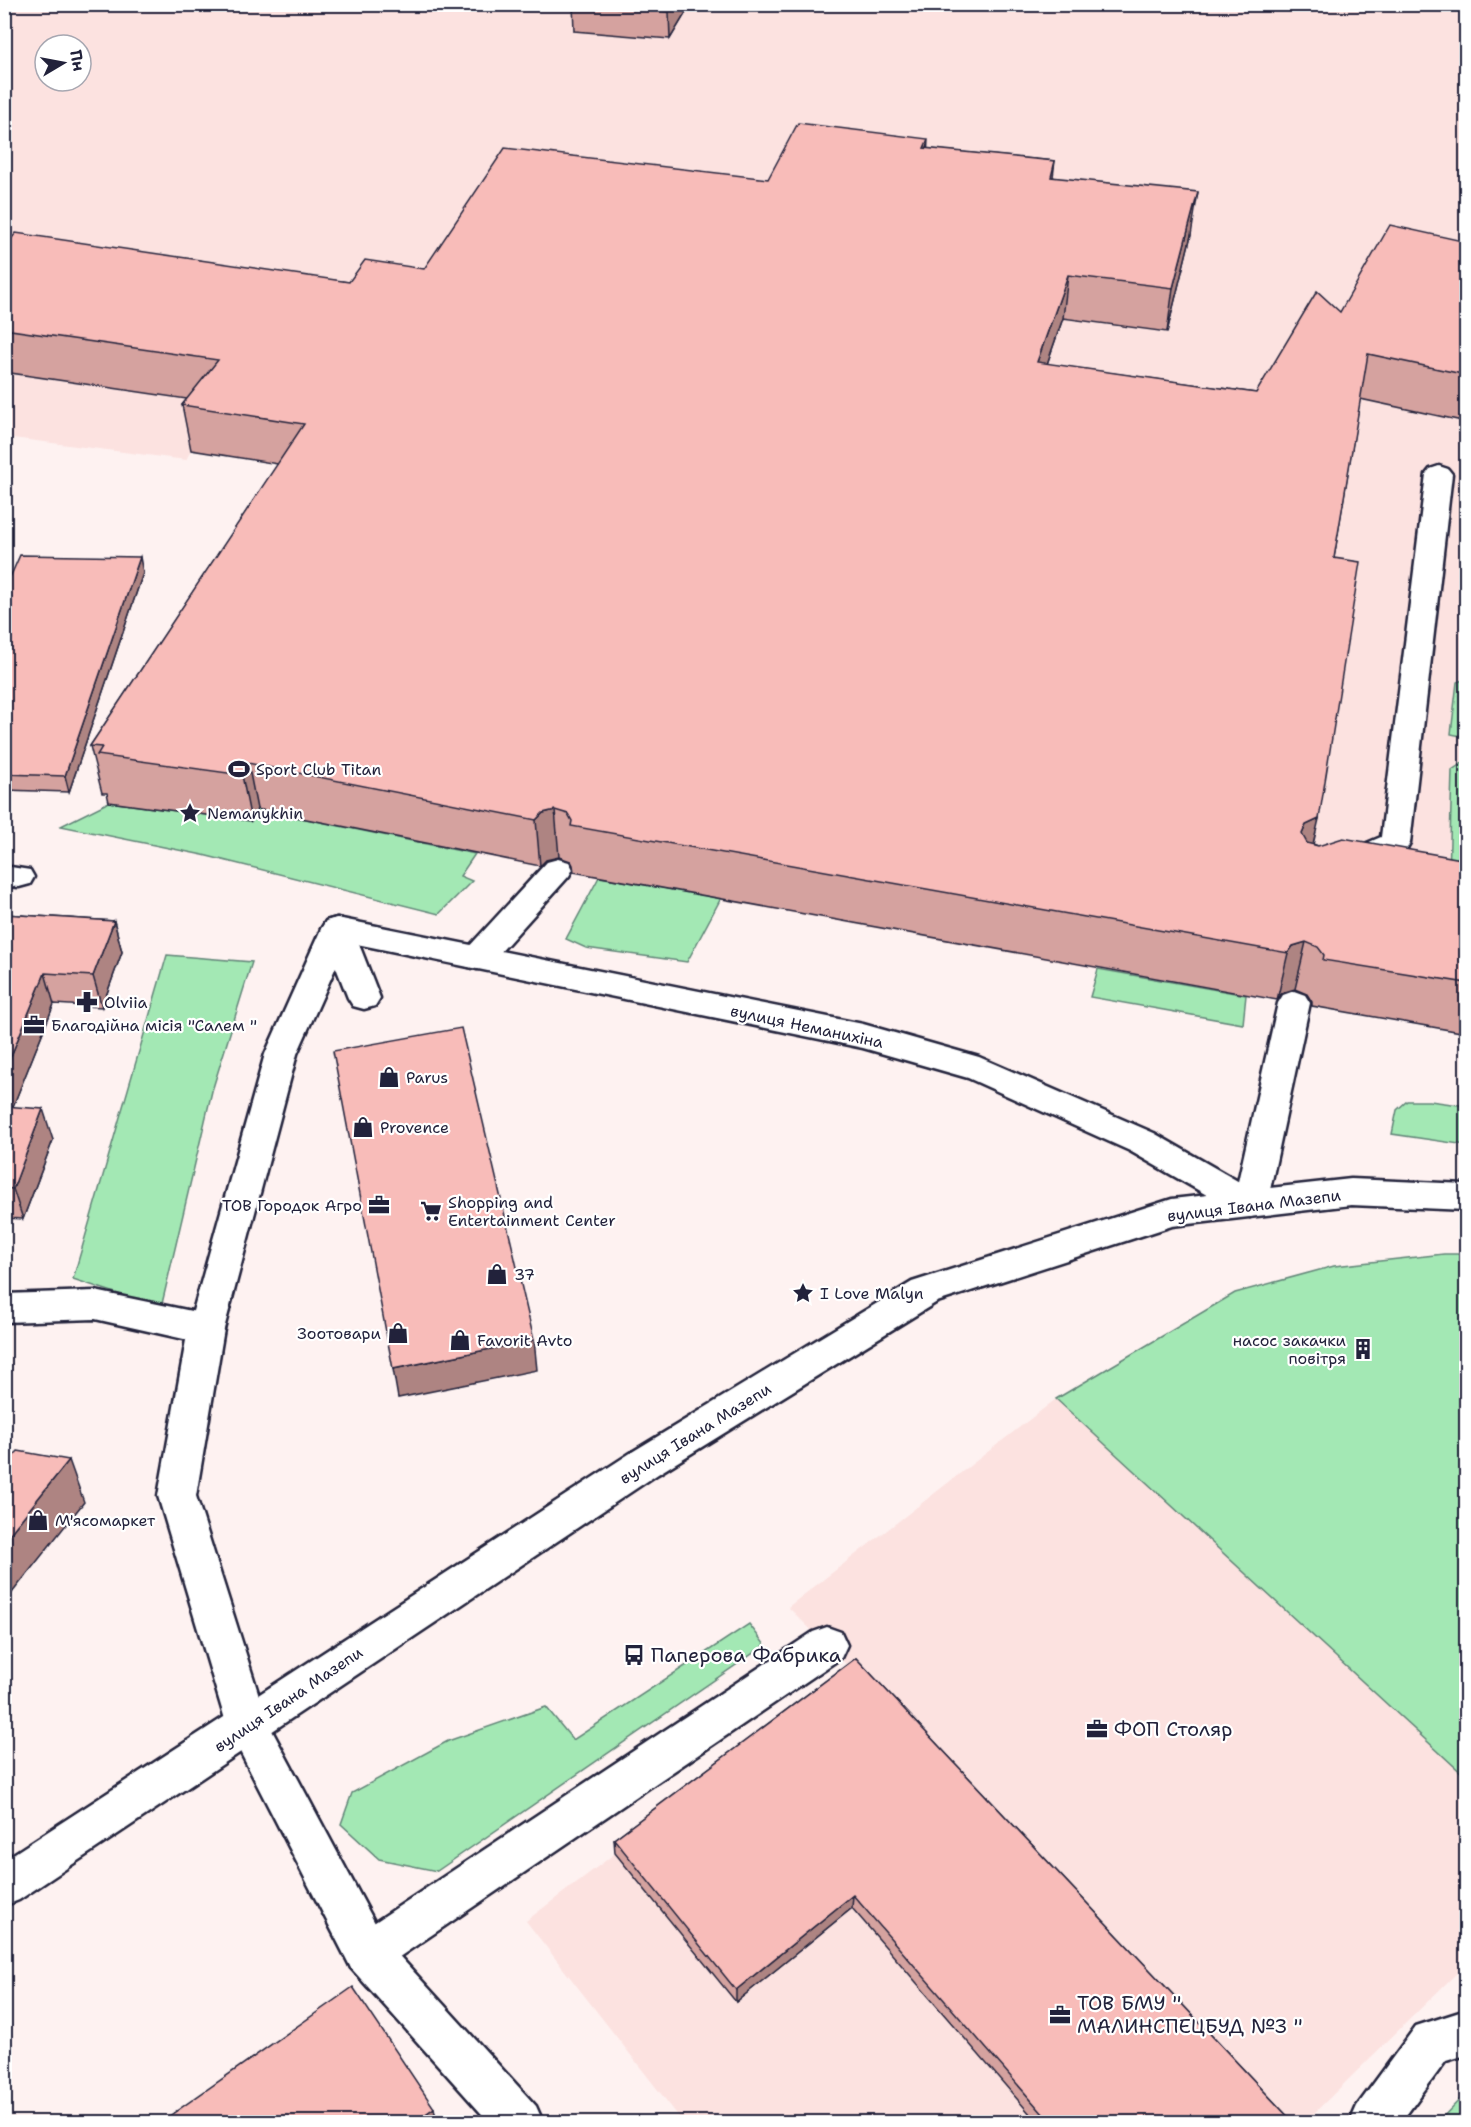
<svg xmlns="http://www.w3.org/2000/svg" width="1471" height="2127" viewBox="0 0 1471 2127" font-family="'Shantell Sans',sans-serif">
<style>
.built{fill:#fce2e0;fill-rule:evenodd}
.green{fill:#a3e8b4;stroke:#628578;stroke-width:1.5}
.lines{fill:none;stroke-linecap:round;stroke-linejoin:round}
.service-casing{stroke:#22223b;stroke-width:5}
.minor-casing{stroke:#22223b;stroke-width:5}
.secondary-casing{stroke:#22223b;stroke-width:5}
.service{fill:#fff;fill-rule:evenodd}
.minor{fill:#fff;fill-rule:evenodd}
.secondary{fill:#fff;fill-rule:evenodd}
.wall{fill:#d5a29f;stroke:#22223b;stroke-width:1.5}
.shaded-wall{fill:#ae8482;stroke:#22223b;stroke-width:1.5}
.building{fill:#f8bcb9;stroke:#22223b;stroke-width:1.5}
.labels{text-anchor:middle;stroke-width:4.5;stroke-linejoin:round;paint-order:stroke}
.poi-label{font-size:16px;fill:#22223b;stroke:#fff;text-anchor:start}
.street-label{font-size:16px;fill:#22223b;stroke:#fff}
.near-poi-label{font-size:20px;fill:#22223b;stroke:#fff;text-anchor:start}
</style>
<rect width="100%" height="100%" fill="#fef2f1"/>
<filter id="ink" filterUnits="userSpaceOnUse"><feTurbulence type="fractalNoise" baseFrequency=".0167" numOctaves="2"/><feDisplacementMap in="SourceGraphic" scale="12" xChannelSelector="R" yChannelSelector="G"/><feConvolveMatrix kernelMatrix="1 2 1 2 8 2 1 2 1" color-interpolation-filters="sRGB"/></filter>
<g filter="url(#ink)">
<!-- built -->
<g class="built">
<path d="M5 5H1466V1032L1098 969 508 861 257 809 312 470 191 450 186 460 5 437ZM45 45H81V81H45Z"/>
<path d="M1056 1399 1466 1777V1964L1305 2122H683L526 1921 854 1672 788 1607Z"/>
</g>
<!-- green -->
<g class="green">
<path d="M1466 679V737L1451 734 1457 682Z"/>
<path d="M1464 762H1466V892L1449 877 1452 770Z"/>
<path d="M109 802 251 821 257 809 475 854 460 876 472 881 439 914 203 855 61 826Z"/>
<path d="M599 877 721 898 687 962 586 948 566 939Z"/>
<path d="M167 955 252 962 212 1091 161 1308 73 1279Z"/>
<path d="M1098 969 1246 995 1243 1024 1090 997Z"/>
<path d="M1407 1101H1430L1466 1106V1145L1392 1134 1397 1110Z"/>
<path d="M1444 1254H1466V1777L1056 1399 1235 1293 1334 1266Z"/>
<path d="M749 1624 765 1645 437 1871 379 1859 341 1824 352 1793 448 1741 546 1707 573 1740Z"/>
<path d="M1466 2093V2122H1438Z"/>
</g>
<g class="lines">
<defs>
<g id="service">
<path d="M1439 466 1448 469 1452 474 1410 843 1406 850 1356 871 1345 874 1334 871 1330 864 1334 857 1381 837 1426 474 1430 469Z"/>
<path d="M558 859 569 862 573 869 569 876 488 966 477 969 466 966 461 958 466 950 547 862Z"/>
<path d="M337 918 348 921 353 929 380 998 375 1006 364 1009 353 1006 348 998 321 929 326 921Z"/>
<path d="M1294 991 1305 995 1310 1003 1267 1204 1262 1213 1250 1217 1238 1213 1233 1204 1278 1003 1283 995Z"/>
<path d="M95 1291 206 1314 219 1319 224 1329 219 1339 206 1344 95 1319 4 1322V1294Z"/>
<path d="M827 1627 841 1632 847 1645 841 1658 383 1968 367 1975 351 1968 345 1953 351 1938 813 1632Z"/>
<path d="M1466 2010V2055L1446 2061 1401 2122H1350L1357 2106 1416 2026Z"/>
</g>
<g id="minor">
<path d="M4 866 30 870 34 877 30 884 19 887 4 886Z"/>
<path d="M337 918 863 1024 979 1057 1154 1133 1262 1195 1267 1204 1262 1213 1250 1217 1238 1213 1130 1151 968 1078 863 1048 347 942 297 1054 224 1329 196 1496 267 1721 383 1938 536 2106 543 2122H489L351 1968 227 1726 158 1496 188 1329 265 1054 321 929 326 921Z"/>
</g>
<path id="secondary" d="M1351 1179 1466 1184V1210L1351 1205 1172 1226 937 1302 658 1474 19 1900 4 1906V1860L632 1452 912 1282 1172 1199Z"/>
</defs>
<!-- service casing -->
<use href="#service" class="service-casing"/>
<!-- minor casing -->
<use href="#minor" class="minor-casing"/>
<!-- secondary casing -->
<use href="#secondary" class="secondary-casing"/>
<!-- service -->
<use href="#service" class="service"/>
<!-- minor -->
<use href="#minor" class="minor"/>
<!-- secondary -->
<use href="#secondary" class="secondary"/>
</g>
<!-- wall -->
<g class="wall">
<path d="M573 4H691L670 39 574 31Z"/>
<path d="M928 149 1055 161 1053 177 1191 235 1167 332 1063 318 1047 364 1256 393 1340 312 1467 242V422L1360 399 1334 558 1313 844 1318 846 1467 860V1033L1312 1006V1002L1307 994 1295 989 1282 993 1277 1000 574 872 573 865 571 861 559 857 546 860 540 866 257 809 251 821 109 802 107 793H102L90 746 278 464 191 450 182 405 187 399 4 372V244L349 282 424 269 768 179Z"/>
<path d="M143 573 69 792 4 790V591Z"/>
<path d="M4 914 114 921 122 952 102 1007 54 1004 13 1106 53 1140 23 1219 4 1218Z"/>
<path d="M856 1658 1293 2122H1037L852 1908 736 2002 615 1853 614 1839Z"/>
</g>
<!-- shaded-wall -->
<g class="shaded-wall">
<path d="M674 4H691L670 39 669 12Z"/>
<path d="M928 139 926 181 924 148Z"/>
<path d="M1198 192 1191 235 1167 332 1173 288Z"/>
<path d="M1068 275 1063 318 1032 407 1037 362Z"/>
<path d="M140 557 143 573 69 792 65 776Z"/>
<path d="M248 763 257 809 251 821 242 775Z"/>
<path d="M555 810 559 857 546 860 540 866 536 820 543 813Z"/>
<path d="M1319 819 1308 866 1302 834 1306 825Z"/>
<path d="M114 921 122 952 102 1007 93 976Z"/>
<path d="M1306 942 1295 989 1282 993 1277 1000 1288 953 1293 946Z"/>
<path d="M45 973 54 1004 4 1129V1073Z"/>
<path d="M43 1109 53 1140 23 1219 13 1189Z"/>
<path d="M534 1340 537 1370 398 1398 393 1369Z"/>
<path d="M69 1460 84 1502 4 1603V1541Z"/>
<path d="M853 1895 852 1908 736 2002V1990Z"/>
<path d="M434 2108 437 2122H414Z"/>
</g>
<!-- building -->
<g class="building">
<path d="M577 4H674L669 12Z"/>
<path d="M798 123 928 139 924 148 1055 161 1051 177 1198 192 1173 288 1068 275 1037 362 1256 393 1317 291 1340 312 1390 225 1467 242V375L1368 354 1334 558 1360 562 1319 819 1306 825 1302 834 1307 843 1318 846 1343 838 1467 860V983L1323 960 1324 955 1318 947 1306 942 1293 946 1288 953 571 826 572 821 568 814 555 810 543 813 536 820 248 763 242 775 97 755 102 747 90 746 304 424 182 405 218 360 4 329V244H7L16 233 349 282 365 260 424 269 505 148 768 179Z"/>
<path d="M20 555 140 557 65 776 4 774V591Z"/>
<path d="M4 914 114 921 93 976 45 973 4 1073Z"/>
<path d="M461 1028 534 1340 393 1369 333 1051Z"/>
<path d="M4 1106 43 1109 13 1189 4 1188Z"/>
<path d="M18 1451 69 1460 4 1541V1466Z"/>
<path d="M856 1658 1293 2122H1050L853 1895 736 1990 614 1839Z"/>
<path d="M353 1987 434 2108 414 2122H171L168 2117Z"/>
</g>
</g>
<!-- icons -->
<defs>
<symbol id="stadium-bare" viewBox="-9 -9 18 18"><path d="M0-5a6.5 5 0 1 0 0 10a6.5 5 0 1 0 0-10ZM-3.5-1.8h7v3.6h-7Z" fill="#22223b" stroke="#fff" stroke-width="2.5" paint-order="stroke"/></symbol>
<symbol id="sight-bare" viewBox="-9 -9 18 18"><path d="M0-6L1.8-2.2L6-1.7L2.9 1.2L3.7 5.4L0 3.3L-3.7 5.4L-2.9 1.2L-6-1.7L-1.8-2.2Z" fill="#22223b" stroke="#fff" stroke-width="2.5" paint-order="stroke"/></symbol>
<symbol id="pharmacy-bare" viewBox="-9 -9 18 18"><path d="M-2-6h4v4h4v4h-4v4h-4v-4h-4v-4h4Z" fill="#22223b" stroke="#fff" stroke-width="2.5" paint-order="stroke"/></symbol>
<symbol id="office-bare" viewBox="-9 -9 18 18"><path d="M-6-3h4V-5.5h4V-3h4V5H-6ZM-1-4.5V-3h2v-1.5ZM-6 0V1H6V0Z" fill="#22223b" stroke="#fff" stroke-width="2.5" paint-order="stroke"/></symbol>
<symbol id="shop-bare" viewBox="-9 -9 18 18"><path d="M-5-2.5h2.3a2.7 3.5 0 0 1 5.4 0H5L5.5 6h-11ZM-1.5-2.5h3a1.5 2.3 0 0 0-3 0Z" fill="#22223b" stroke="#fff" stroke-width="2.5" paint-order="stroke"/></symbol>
<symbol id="supermarket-bare" viewBox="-9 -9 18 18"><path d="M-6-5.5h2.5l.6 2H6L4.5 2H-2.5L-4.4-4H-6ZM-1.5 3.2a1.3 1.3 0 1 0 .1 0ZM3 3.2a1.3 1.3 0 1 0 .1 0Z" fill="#22223b" stroke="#fff" stroke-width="2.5" paint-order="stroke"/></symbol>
<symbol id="building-bare" viewBox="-9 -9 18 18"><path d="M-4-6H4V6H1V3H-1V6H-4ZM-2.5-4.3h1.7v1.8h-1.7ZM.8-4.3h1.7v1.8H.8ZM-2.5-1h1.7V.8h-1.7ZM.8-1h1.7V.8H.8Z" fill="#22223b" stroke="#fff" stroke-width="2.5" paint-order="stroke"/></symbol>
<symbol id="bus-bare" viewBox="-9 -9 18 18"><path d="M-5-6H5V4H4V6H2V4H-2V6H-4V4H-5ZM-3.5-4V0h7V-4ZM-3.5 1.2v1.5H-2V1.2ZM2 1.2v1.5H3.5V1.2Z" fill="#22223b" stroke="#fff" stroke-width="2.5" paint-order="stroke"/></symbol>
</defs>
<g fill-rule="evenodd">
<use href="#stadium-bare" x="224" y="754" width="30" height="30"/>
<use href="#sight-bare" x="175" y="798" width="30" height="30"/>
<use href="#pharmacy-bare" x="72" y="987" width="30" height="30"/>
<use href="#office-bare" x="19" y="1010" width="30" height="30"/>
<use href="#shop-bare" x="374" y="1062" width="30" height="30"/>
<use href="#shop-bare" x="348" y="1112" width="30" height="30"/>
<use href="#office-bare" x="364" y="1190" width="30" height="30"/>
<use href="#supermarket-bare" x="416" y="1196" width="30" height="30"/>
<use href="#shop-bare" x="482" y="1259" width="30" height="30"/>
<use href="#sight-bare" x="788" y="1278" width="30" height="30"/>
<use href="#shop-bare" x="383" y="1318" width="30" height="30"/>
<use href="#shop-bare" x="445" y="1325" width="30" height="30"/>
<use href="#building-bare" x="1348" y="1334" width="30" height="30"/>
<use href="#shop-bare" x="23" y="1505" width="30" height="30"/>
<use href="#bus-bare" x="619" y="1640" width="30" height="30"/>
<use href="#office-bare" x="1082" y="1714" width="30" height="30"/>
<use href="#office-bare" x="1045" y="2000" width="30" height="30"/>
</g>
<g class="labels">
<!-- poi labels -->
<g class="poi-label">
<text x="256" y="775">Sport Club Titan</text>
<text x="207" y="819">Nemanykhin</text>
<text x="104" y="1008">Olviia</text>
<text x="51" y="1031">Благодійна місія "Салем "</text>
<text x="406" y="1083">Parus</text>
<text x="380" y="1133">Provence</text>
<text x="448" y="1208">Shopping and<tspan x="448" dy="18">Entertainment Center</tspan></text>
<text x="362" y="1211" text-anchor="end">ТОВ Городок Агро</text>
<text x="514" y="1280">37</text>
<text x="820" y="1299">I Love Malyn</text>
<text x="381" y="1339" text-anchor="end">Зоотовари</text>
<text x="477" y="1346">Favorit Avto</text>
<text x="1346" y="1346" text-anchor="end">насос закачки<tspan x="1346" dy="18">повітря</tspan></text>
<text x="55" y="1526">М'ясомаркет</text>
</g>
<!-- street labels -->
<g class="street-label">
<text transform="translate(807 1026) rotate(12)" y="6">вулиця Неманихіна</text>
<text transform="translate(1254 1205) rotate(-7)" y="6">вулиця Івана Мазепи</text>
<text transform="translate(695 1433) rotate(-32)" y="6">вулиця Івана Мазепи</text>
<text transform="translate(288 1699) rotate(-34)" y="6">вулиця Івана Мазепи</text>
</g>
<!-- near-poi labels -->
<g class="near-poi-label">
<text x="651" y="1662">Паперова Фабрика</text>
<text x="1114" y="1736">ФОП Столяр</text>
<text x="1077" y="2010">ТОВ БМУ "<tspan x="1077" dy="23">МАЛИНСПЕЦБУД №З "</tspan></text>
</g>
</g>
<!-- margin -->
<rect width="1471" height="2127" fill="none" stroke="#fff" stroke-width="24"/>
<rect x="12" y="12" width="1447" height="2103" fill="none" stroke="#22223b" stroke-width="2" filter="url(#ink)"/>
<!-- north arrow -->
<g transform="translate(63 63) rotate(80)"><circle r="28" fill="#ffffff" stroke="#a7a7b1" stroke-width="1.5"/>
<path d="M0-4.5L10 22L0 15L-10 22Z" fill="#22223b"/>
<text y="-9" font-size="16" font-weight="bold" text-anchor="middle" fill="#22223b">Пн</text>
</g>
</svg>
